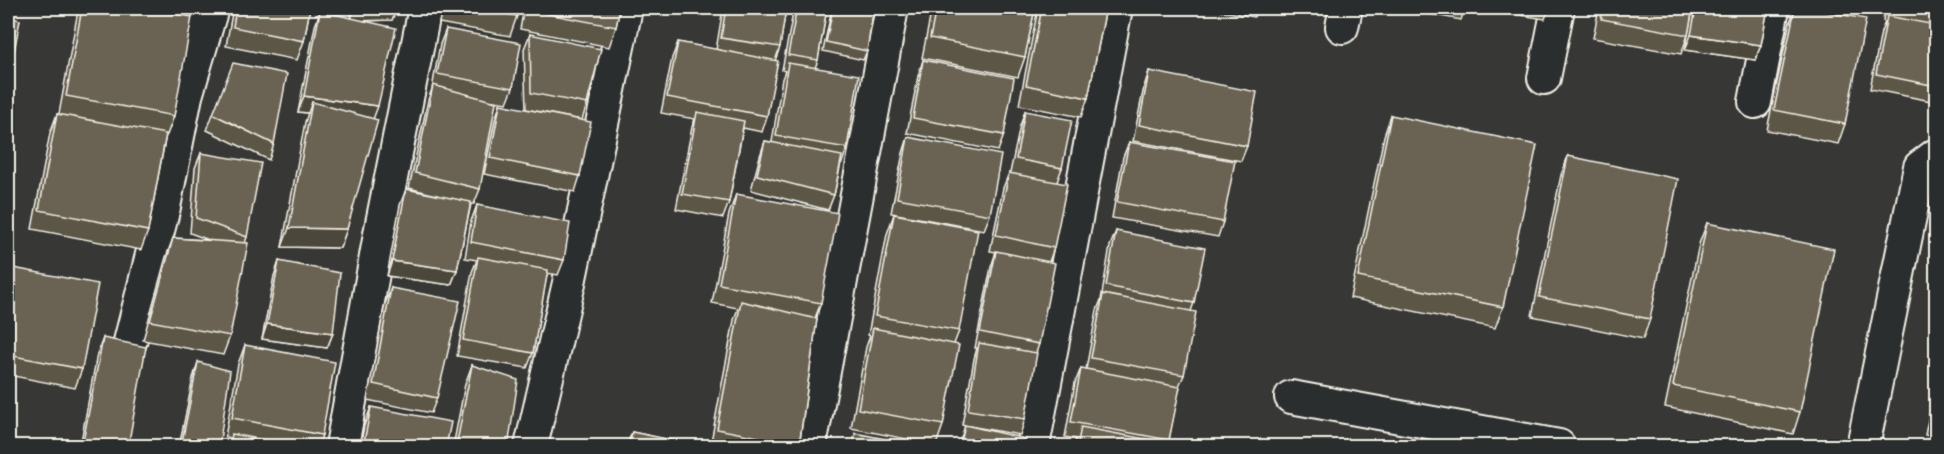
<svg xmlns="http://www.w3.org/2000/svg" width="1944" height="454" viewBox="0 0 1944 454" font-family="'Comic Neue',sans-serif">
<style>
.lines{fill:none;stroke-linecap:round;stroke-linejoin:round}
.street-casing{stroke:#f4f1e8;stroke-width:36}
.street{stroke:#2a2d2e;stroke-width:32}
.wall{fill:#5c5647;stroke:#f4f1e8;stroke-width:1.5}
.shaded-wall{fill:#4b463a;stroke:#f4f1e8;stroke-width:1.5}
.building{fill:#6b6453;stroke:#f4f1e8;stroke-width:1.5}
</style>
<rect width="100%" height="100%" fill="#373835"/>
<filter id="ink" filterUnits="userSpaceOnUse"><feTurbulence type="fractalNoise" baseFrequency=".0167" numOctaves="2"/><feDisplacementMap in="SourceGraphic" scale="12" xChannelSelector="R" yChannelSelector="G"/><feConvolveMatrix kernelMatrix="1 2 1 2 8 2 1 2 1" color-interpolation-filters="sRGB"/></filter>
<g filter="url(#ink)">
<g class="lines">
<defs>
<g id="street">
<path d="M1342 27 1346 8"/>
<path d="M1544 78 1558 8"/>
<path d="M1755 102 1773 8"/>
<path d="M130 342 164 207 186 96 212 8"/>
<path d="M1291 397 1559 446"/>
<path d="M342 446 382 223 425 8"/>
<path d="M531 446 569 283 626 8"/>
<path d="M810 446 892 8"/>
<path d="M1033 446 1116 8"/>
<path d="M1863 446 1920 167 1936 155"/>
</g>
</defs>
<!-- street casing -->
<use href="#street" class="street-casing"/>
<!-- street -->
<use href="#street" class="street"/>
</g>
<!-- wall -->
<g class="wall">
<path d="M81 8H192L189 16 174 116 167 135H166L148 231 141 250 32 229 50 133 57 114H59L77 16Z"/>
<path d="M233 8H310L304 41 297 60 226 46Z"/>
<path d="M353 8H397L392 20 365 21 373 119 347 229 340 248 282 247 305 122 308 113 298 112 315 26 320 11 351 18Z"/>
<path d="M442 8H519L517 16 510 36 439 23Z"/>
<path d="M524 8H620L616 27 609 47 520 29Z"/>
<path d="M723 8H786L780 47 775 61 767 116 762 132 743 128 729 202 723 218 676 209 692 127 695 119 661 113 672 58 678 42 716 50Z"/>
<path d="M794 8H827L818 60 815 68 847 148 842 163H841L834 195 828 210 751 190 760 156 765 141 772 142 782 79 785 71 782 70Z"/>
<path d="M832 8H858L867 51 863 60 823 51Z"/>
<path d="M932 8H1035L1025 57 1018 77 922 58Z"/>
<path d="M1038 8H1106L1088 98 1081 117 1019 105Z"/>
<path d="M1207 8H1257L1254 17Z"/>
<path d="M1306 8H1318L1317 10Z"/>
<path d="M1397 8H1465L1461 20Z"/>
<path d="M1483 8H1549L1545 19 1482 9Z"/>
<path d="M1599 8H1693L1688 35 1681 54 1593 38Z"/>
<path d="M1693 8H1768L1761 45 1755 60 1685 50Z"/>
<path d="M1795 8 1845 124 1838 144 1767 130 1789 25Z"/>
<path d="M1885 8H1936V102L1870 89 1881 32 1885 22 1883 21Z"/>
<path d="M446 29 513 88 507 103 488 100 480 189 474 204H471L457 270 451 285 387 276 400 205 406 189 440 196 409 188 428 100 432 89 440 44Z"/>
<path d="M530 34 587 104 582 120 526 109 524 49Z"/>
<path d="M923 60 1004 135 998 151 907 133 918 76Z"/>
<path d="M1149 71 1247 146 1241 161 1133 141 1144 87Z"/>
<path d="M500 104 580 176 575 192 484 174 495 120Z"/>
<path d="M1025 111 1062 168 1057 182 1054 248 1049 262 1039 344 1036 353 1025 419 1020 435 969 426 1024 447H958L965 426 962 425 974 359 977 348H975L991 267 996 252 990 251 1003 188 1009 173H1010L1020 126Z"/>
<path d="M213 114 274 144 269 160 207 130Z"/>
<path d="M1391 115 1503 307 1495 328 1350 298 1384 136Z"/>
<path d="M908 137 990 215 984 230 891 213 903 153Z"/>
<path d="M1129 142 1223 222 1218 237 1112 218 1123 157Z"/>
<path d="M201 153 247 237 245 243 230 336 223 355 143 340 166 257 173 238 209 240 190 233 195 168Z"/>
<path d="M1568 156 1650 319 1643 339 1532 316 1561 175Z"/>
<path d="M736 194 821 303 815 318 817 319 799 447H710L734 320 738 308 712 303 729 214Z"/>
<path d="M477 205 564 260 558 275 547 273 533 353 527 368 457 356 472 272 477 260 465 258 471 221Z"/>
<path d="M894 214 959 331 954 344 943 425 936 445 851 428 866 347 870 336 868 335 887 234Z"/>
<path d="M1707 223 1800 412 1793 434 1665 407 1699 244Z"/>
<path d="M1116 231 1194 303 1191 311 1184 375 1179 386 1169 440 1167 447H1074L1076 439 1065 437 1075 383 1081 368 1086 369 1097 310 1101 300 1110 246Z"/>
<path d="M279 261 333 333 327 348 262 339 274 276Z"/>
<path d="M8 267 82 369 75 388 8 375Z"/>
<path d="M391 288 437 398 431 413 367 400 385 304Z"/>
<path d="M103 338 128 447H80L97 354Z"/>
<path d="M245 345 322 435 318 447H228L231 438 225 437 238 364Z"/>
<path d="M198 362 219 447H179L193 378Z"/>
<path d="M472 365 508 447H453L465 384Z"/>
<path d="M1936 380V437L1925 435Z"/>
<path d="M371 407 446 447H360L364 426Z"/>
<path d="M632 432 702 447H626Z"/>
</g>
<!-- shaded-wall -->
<g class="shaded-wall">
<path d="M355 8H397L392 20 350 21Z"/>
<path d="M1691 35 1761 45 1755 60 1685 50Z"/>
<path d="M304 96 378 106 372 122 312 102 308 113 298 112Z"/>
<path d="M289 228 347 229 340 248 282 247Z"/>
<path d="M392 261 457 270 451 285 387 276Z"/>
<path d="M267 324 333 333 327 348 262 339Z"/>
</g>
<!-- building -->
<g class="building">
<path d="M82 8H141L192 17 174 116 66 96Z"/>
<path d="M236 8H310L304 41 233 27Z"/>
<path d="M469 8H519L517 16Z"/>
<path d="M528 8H620L616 27 527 10Z"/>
<path d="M726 8H786L780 47 721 38Z"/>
<path d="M797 8H827L818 60 788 55Z"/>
<path d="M833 8H858L873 12 867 51 826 42Z"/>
<path d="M936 8H1035L1025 57 930 38Z"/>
<path d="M1042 8H1106L1088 98 1026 85Z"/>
<path d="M1603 8H1693L1688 35 1601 19Z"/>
<path d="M1696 8H1768L1761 45 1691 35Z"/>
<path d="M1795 8H1805L1866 19 1845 124 1774 110Z"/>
<path d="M1897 8H1936V15Z"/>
<path d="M320 11 396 28 378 106 304 96Z"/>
<path d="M1887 16 1936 25V86L1876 74Z"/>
<path d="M8 17 20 20 8 84Z"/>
<path d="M446 29 521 43 513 88 437 74Z"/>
<path d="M530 34 601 49 587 104 531 93Z"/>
<path d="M678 42 778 61 767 116 667 97Z"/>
<path d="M923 60 1014 78 1004 135 913 118Z"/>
<path d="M233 63 287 74 274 144 213 114Z"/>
<path d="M788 63 859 75 847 148 776 136Z"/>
<path d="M1149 71 1257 92 1247 146 1139 125Z"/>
<path d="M433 85 496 102 480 189 415 173Z"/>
<path d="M312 102 378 120 347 229 289 228Z"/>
<path d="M500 104 591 122 580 176 490 158Z"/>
<path d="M1025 111 1072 120 1062 168 1016 159Z"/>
<path d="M697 112 744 121 729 202 682 194Z"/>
<path d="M57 114 166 134 148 231 39 210Z"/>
<path d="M1391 115 1537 145 1503 307 1358 277Z"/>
<path d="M908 137 1001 155 990 215 897 198Z"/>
<path d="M765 141 842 156 834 195 757 175Z"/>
<path d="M1129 142 1235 161 1223 222 1117 202Z"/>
<path d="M201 153 261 163 247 237 196 218Z"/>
<path d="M1568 156 1678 179 1650 319 1539 297Z"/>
<path d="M1009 173 1067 184 1054 248 996 235Z"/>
<path d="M406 189 471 202 457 270 392 261Z"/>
<path d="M736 194 838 213 821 303 719 284Z"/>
<path d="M477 205 570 223 564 260 471 242Z"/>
<path d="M894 214 978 230 959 331 875 316Z"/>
<path d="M1707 223 1834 249 1800 412 1673 386Z"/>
<path d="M1116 231 1205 248 1194 303 1106 286Z"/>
<path d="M173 238 248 243 230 336 150 321Z"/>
<path d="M996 251 1055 263 1039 344 980 332Z"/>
<path d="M478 257 548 270 533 353 463 340Z"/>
<path d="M279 261 340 273 333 333 267 324Z"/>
<path d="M8 267 98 284 82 369 8 355Z"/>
<path d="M391 288 460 301 437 398 373 384Z"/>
<path d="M1103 294 1196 312 1184 375 1091 358Z"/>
<path d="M741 301 817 319 799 445 717 429Z"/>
<path d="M873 328 959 345 943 425 858 409Z"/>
<path d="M103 338 146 347 128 447H82Z"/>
<path d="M979 343 1037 353 1025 419 968 410Z"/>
<path d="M245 345 335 362 322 435 232 418Z"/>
<path d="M198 362 230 371 219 447H181Z"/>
<path d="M472 365 518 380 508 447H456Z"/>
<path d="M1081 368 1180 387 1169 440 1071 422Z"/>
<path d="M1936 394V416H1932Z"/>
<path d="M371 407 451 422 446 447H363Z"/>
<path d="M965 425 1026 439 1024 447H960Z"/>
<path d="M1081 427 1166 443 1165 447H1077Z"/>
<path d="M632 432 702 446V447H629Z"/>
<path d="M855 433 926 447H853Z"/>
<path d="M232 434 302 447H230Z"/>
<path d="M1176 441 1201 447H1175Z"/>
</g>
</g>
<!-- margin -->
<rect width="1944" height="454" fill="none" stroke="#2a2d2e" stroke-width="30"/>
<rect x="15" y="15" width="1914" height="424" fill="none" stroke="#f4f1e8" stroke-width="2" filter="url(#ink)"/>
</svg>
